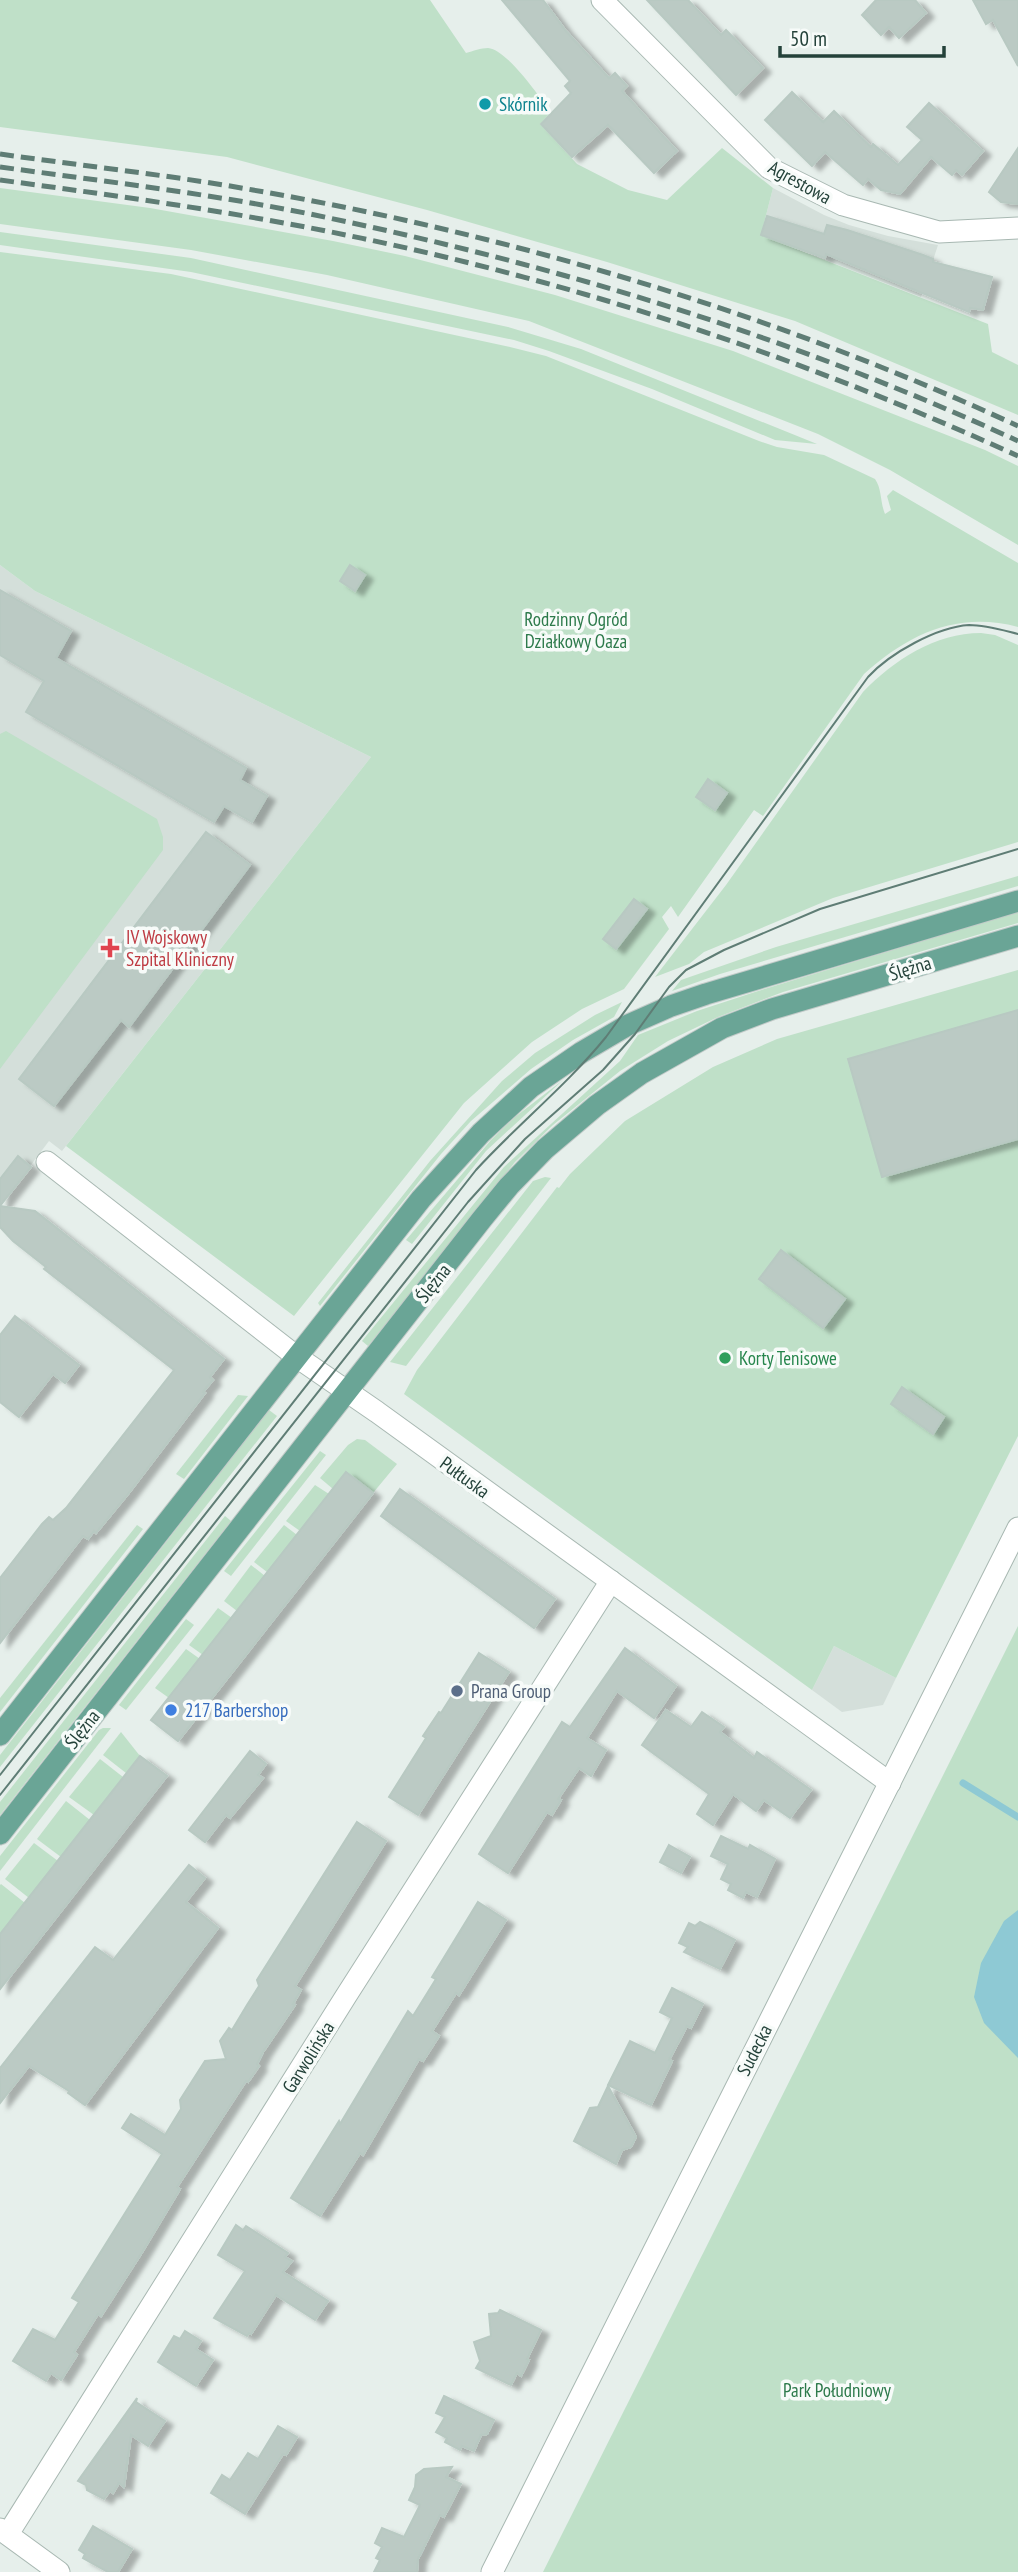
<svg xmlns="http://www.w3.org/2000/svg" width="1018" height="2572" viewBox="0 0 1018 2572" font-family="'PT Sans Narrow',sans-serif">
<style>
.built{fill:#d4dfda}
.green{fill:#bfe0c8}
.water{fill:#8ec9d4}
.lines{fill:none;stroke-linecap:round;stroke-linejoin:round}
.stream{stroke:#8ec9d4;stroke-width:7}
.building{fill:#bbcac4;stroke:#b8c9c2;stroke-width:2;filter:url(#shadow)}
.minor-casing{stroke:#a8b8b2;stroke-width:23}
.major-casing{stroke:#c2cac8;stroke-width:23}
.minor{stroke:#fff;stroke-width:21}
.major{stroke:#6aa596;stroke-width:21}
.tram{stroke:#5f7d75;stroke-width:2}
.rail{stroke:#5f7d75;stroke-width:5;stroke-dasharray:14 7;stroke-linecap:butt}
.culture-dot{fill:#0f9aa8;stroke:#f7fbf9;stroke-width:2.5}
.health-dot{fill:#e0444e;stroke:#f7fbf9;stroke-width:2.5}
.leisure-dot{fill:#2e9e5b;stroke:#f7fbf9;stroke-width:2.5}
.service-dot{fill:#5c6f8a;stroke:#f7fbf9;stroke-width:2.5}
.shop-dot{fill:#3f7fe0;stroke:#f7fbf9;stroke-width:2.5}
.labels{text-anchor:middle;stroke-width:7;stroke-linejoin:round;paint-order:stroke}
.culture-label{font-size:19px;fill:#0d838f;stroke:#f7fbf9;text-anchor:start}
.street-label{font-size:19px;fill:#24423a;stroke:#f7fbf9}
.park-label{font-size:19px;fill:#2d7a4b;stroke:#f7fbf9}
.health-label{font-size:19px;fill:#be3a42;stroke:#f7fbf9;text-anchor:start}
.leisure-label{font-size:19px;fill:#27864d;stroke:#f7fbf9;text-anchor:start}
.service-label{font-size:19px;fill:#4e5e75;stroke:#f7fbf9;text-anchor:start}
.shop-label{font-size:19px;fill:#366cbe;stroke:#f7fbf9;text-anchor:start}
</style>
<defs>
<filter id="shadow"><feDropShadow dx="8" dy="4.5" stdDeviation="2" flood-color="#0004"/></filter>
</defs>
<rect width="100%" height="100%" fill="#e6efeb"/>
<!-- built -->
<g class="built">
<path d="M773 188 824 215 849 225 888 236 938 245 921 297 761 235Z"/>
<path d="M0 565 35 591 371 757 62 1151 49 1141 0 1206Z"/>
<path d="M834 1646 896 1678 883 1705 842 1712 812 1690Z"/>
</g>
<!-- green -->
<g class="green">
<path d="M0 0H430L466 53C473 51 481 48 488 48 508 50 539 97 551 112L540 124 577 164 628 190 667 200 722 148 773 188 761 235 988 324 992 352 1018 365V415L795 321 607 262 427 210 227 157 0 127Z"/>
<path d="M0 188 150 208 333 241 405 256 555 295 733 351 985 450 1018 466V545L890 470 818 434 529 321 327 275 191 250 0 224Z"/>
<path d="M0 232 191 258 508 327 581 349 817 444 775 440 652 389 549 351 514 340 191 272 0 245Z"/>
<path d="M0 252 171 274 510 347 546 356 759 441 777 447 824 455 875 479C882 489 880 502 885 514L891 510 887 496 893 490 1018 563V627C957 611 909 634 864 674L763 816 754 810 678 917 671 906 662 917 669 929 624 989 582 1009 532 1042 464 1103 294 1316 66 1146 371 757 35 591 0 565Z"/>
<path d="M981 633 995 635 1018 645V842L833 898 704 952 689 964 655 977 726 885 863 692C894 660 935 633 981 633Z"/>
<path d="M6 731 157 819 163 837V850L0 1069V734Z"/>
<path d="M1018 876V886L720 974 672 991 681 980 776 947Z"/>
<path d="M1018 912V923L783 992 718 1017 668 1041 620 1071 553 1125 515 1162 368 1346 362 1341 504 1167 620 1061 638 1035 697 1011 755 992Z"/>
<path d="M1018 970V1436L896 1678 834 1646 812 1690 404 1394 417 1370 557 1187 559 1188 570 1174 625 1121 713 1067 777 1039Z"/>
<path d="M622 1002 614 1017 573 1040 531 1069 471 1121 441 1154 320 1306 318 1303 430 1161 502 1081 535 1053 595 1015Z"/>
<path d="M563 1080 486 1151 412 1244 406 1240 491 1140 515 1117Z"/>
<path d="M545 1177 551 1178 406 1366 390 1362 533 1181Z"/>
<path d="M238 1395 248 1396 184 1479 176 1474Z"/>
<path d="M269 1410 277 1416 0 1767V1755Z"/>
<path d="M357 1439 365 1440 397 1464 373 1493 346 1472 333 1489 320 1478 348 1445Z"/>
<path d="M320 1451 326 1455 231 1576 224 1571Z"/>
<path d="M315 1485 329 1494 300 1531 286 1521Z"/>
<path d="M225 1516 231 1521 0 1815V1802Z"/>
<path d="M137 1525 143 1529 0 1712V1698Z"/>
<path d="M284 1525 297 1535 267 1572 254 1562Z"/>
<path d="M251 1565 265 1576 237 1611 224 1601Z"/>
<path d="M218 1608 232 1618 203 1655 189 1645Z"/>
<path d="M186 1619 194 1625 126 1710 119 1705Z"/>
<path d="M1018 1626V2572H543Z"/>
<path d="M186 1649 200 1659 169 1698 155 1688Z"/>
<path d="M103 1728H111L0 1871V1856L99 1730Z"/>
<path d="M121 1732 140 1756 126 1773 103 1755Z"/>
<path d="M100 1759 123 1777 94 1815 69 1797Z"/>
<path d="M66 1801 90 1820 61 1857 37 1839Z"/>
<path d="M34 1843 58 1861 29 1898 5 1879Z"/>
<path d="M1 1884 25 1903 0 1934V1885Z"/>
</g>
<!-- water -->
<path class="water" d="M1018 1910V2058L984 2023 974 1997 981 1963 1004 1921Z"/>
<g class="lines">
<!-- stream -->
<path class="stream" d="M963 1783 1018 1817"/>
</g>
<!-- building -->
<g class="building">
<path d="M502 0H543L566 31 609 78 615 73 627 86 622 91 677 151 654 173 608 125 572 157 541 124 571 93 565 86 570 81Z"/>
<path d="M647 0H688L721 35 726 30 763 68 736 95Z"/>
<path d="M876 0H915L926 13 899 38 889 27 881 35 862 15Z"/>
<path d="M973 0H1018V66L993 20 986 24Z"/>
<path d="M792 92 823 122 834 111 871 147 873 144 898 165 922 140 907 127 929 103 983 151 962 175 956 170 952 175 931 157 900 194 881 190 868 179 863 185 825 152 812 166 765 120Z"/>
<path d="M1018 148V204L1001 202 989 192Z"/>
<path d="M767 216 824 234 827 225 847 230 923 255 933 259V262L992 277 983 310 970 308 969 312 826 254 825 258 761 235Z"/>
<path d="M350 565 365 575 355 591 340 581Z"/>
<path d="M0 590 71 631 56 658 246 768 240 780 267 796 252 822 224 806 214 822 26 712 44 681 0 655Z"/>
<path d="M708 779 727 793 715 810 696 797Z"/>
<path d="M206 832 250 865 129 1027 121 1020 54 1106 19 1079Z"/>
<path d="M634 899 647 909 616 949 603 939Z"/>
<path d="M1018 1010V1139L882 1177 848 1059Z"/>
<path d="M18 1156 31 1167 0 1206V1179Z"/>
<path d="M0 1206 35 1211 224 1359 210 1377 213 1380 203 1392 205 1393 129 1493 96 1533 94 1531 88 1539 83 1536 0 1643V1578L42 1524 49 1517 53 1520 66 1508 174 1370 44 1269 46 1267 13 1241 0 1227Z"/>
<path d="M781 1250 845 1299 823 1328 759 1279Z"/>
<path d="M15 1316 79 1365 65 1383 53 1374 19 1417 0 1402V1335Z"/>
<path d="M902 1387 944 1417 933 1434 891 1404Z"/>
<path d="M346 1472 373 1493 178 1741 151 1720Z"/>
<path d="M400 1489 555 1599 534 1628 381 1516Z"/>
<path d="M625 1648 676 1686 654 1718 617 1691 587 1738 606 1750 591 1776 579 1768 558 1799 561 1800 552 1815 547 1812 508 1873 479 1854 562 1722 570 1727Z"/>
<path d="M479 1653 509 1672 418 1815 389 1797 426 1738 423 1736 439 1712 441 1713Z"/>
<path d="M666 1710 691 1727 702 1712 724 1727 720 1732 754 1758 757 1752 811 1790 790 1818 764 1800 756 1811 733 1794 713 1825 697 1814 709 1794 642 1745Z"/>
<path d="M250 1751 266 1764 258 1775 263 1778 230 1818 226 1815 205 1842 189 1830Z"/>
<path d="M140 1756 167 1776 0 1989V1934Z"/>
<path d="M357 1822 386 1841 295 1986 301 1990 293 2004 295 2005 263 2052 257 2064 259 2066 248 2082 246 2081 177 2187 180 2189 141 2254 101 2316 98 2314 74 2352 77 2355 61 2380 51 2373 46 2381 13 2361 33 2329 55 2340 79 2302 72 2298 162 2154 122 2128 131 2114 165 2135 181 2109 180 2100 205 2061 226 2059 220 2041 229 2028 232 2030 247 2005 259 1986 257 1980Z"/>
<path d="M721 1836 748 1849 750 1845 775 1859 757 1897 746 1892 743 1898 728 1890 731 1884 721 1879 728 1864 711 1856Z"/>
<path d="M669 1845 690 1857 681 1873 660 1862Z"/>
<path d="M189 1865 205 1878 186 1902 218 1928 85 2105 68 2093 69 2091 29 2066 0 2103V2068L95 1947 113 1960Z"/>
<path d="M478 1902 506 1920 459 1995 456 1993 432 2031 439 2036 423 2061 419 2059 363 2155 360 2153 320 2216 291 2198 339 2121 340 2124 408 2011 413 2016 436 1979 432 1977Z"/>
<path d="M700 1922 735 1940 720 1969 684 1952 688 1947 679 1943 689 1923 695 1926Z"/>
<path d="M672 1988 703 2004 691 2028 687 2026 669 2060 672 2061 651 2105 608 2085 630 2041 655 2053 672 2018 660 2012Z"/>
<path d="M608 2086 636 2137 631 2147 622 2150 616 2164 574 2141 590 2108 598 2107Z"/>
<path d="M236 2225 243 2230 246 2226 288 2253 285 2257 292 2261 283 2272 328 2301 315 2320 276 2295 251 2334 249 2333 247 2336 214 2318 245 2271 218 2255Z"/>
<path d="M500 2310 541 2330 527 2359 529 2360 521 2376 517 2373 511 2385 476 2368 480 2361 474 2342 491 2336 489 2314 498 2313Z"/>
<path d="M185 2331 201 2341 196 2349 213 2360 196 2386 158 2362 174 2336 180 2339Z"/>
<path d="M444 2396 494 2420 487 2434 481 2435 474 2451 462 2446 460 2450 445 2442 447 2438 436 2432 445 2417 436 2413Z"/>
<path d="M137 2398 136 2402 165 2421 148 2446 131 2435 124 2487 119 2483 113 2493 110 2491 104 2499 87 2490 86 2485 78 2481Z"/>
<path d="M278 2426 297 2437 286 2455 283 2454 245 2514 211 2493 222 2475 230 2480 248 2453 258 2459Z"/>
<path d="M452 2467 446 2477 461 2484 444 2517 440 2515 418 2559 417 2572H374L380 2560 376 2558 382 2547 375 2543 382 2528 404 2537 420 2505 409 2500 415 2487 416 2475 424 2469Z"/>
<path d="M93 2526 132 2549 118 2572H108L83 2558 85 2554 79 2550Z"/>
</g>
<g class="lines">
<defs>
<g id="minor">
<path d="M602 0 769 168 843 205 939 232 1018 228"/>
<path d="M47 1162 297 1357 377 1412 890 1783"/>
<path d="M0 2529 59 2572"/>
<path d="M8 2534 346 1996 611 1581"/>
<path d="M492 2572 1018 1528"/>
</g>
<g id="major">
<path d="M0 1735 421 1199 481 1133 531 1087 582 1052 628 1025 671 1006 706 994 1018 901"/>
<path d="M0 1834 482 1219 509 1186 545 1149 597 1105 642 1073 722 1028 772 1009 1018 936"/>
</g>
</defs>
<!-- minor casing -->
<use href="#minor" class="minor-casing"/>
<!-- major casing -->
<use href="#major" class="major-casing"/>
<!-- minor -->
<use href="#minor" class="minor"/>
<!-- major -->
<use href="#major" class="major"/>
<!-- tram -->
<g class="tram">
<path d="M0 1775 476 1170C518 1124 567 1085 606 1037L868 677C890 653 937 627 969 625 986 625 1002 630 1018 634"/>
<path d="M0 1795 468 1202 525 1139 603 1070 635 1034 669 987 686 970 724 950 820 909 1018 849"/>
</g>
<!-- rail -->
<g class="rail">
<path d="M0 154C84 166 169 175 253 190 513 235 778 315 1018 426"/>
<path d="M0 167C102 181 204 193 305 213 550 263 791 336 1018 441"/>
<path d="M0 180C111 195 221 210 331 232 568 279 799 356 1018 456"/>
</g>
</g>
<!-- markers -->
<circle class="culture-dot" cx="485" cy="104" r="7"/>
<path class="health-dot" d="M106.5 937.5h7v7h7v7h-7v7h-7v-7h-7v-7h7z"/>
<circle class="leisure-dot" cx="725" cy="1358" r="7"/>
<circle class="service-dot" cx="457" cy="1691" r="7"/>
<circle class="shop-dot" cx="171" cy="1710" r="7"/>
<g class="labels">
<!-- culture labels -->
<g class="culture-label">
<text x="499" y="111">Skórnik</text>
</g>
<!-- street labels -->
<g class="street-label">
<text transform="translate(800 182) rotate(29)" y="7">Agrestowa</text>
<text transform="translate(910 968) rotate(-17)" y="7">Ślężna</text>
<text transform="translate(433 1283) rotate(-52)" y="7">Ślężna</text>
<text transform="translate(465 1477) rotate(36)" y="7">Pułtuska</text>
<text transform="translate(82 1729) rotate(-52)" y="7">Ślężna</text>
<text transform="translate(754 2050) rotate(-63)" y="7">Sudecka</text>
<text transform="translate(308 2057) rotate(-58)" y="7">Garwolińska</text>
</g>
<!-- park labels -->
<g class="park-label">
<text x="576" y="626">Rodzinny Ogród<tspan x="576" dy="22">Działkowy Oaza</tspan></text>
<text x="837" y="2397">Park Południowy</text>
</g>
<!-- health labels -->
<g class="health-label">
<text x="126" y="944">IV Wojskowy<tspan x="126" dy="22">Szpital Kliniczny</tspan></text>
</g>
<!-- leisure labels -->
<g class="leisure-label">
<text x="739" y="1365">Korty Tenisowe</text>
</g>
<!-- service labels -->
<g class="service-label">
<text x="471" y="1698">Prana Group</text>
</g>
<!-- shop labels -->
<g class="shop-label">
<text x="185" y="1717">217 Barbershop</text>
</g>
</g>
<!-- scale -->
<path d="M780 46v10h164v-10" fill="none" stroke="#24423a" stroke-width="3.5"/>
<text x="790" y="46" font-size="21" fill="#24423a" stroke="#f7fbf9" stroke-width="5" paint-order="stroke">50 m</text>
</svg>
